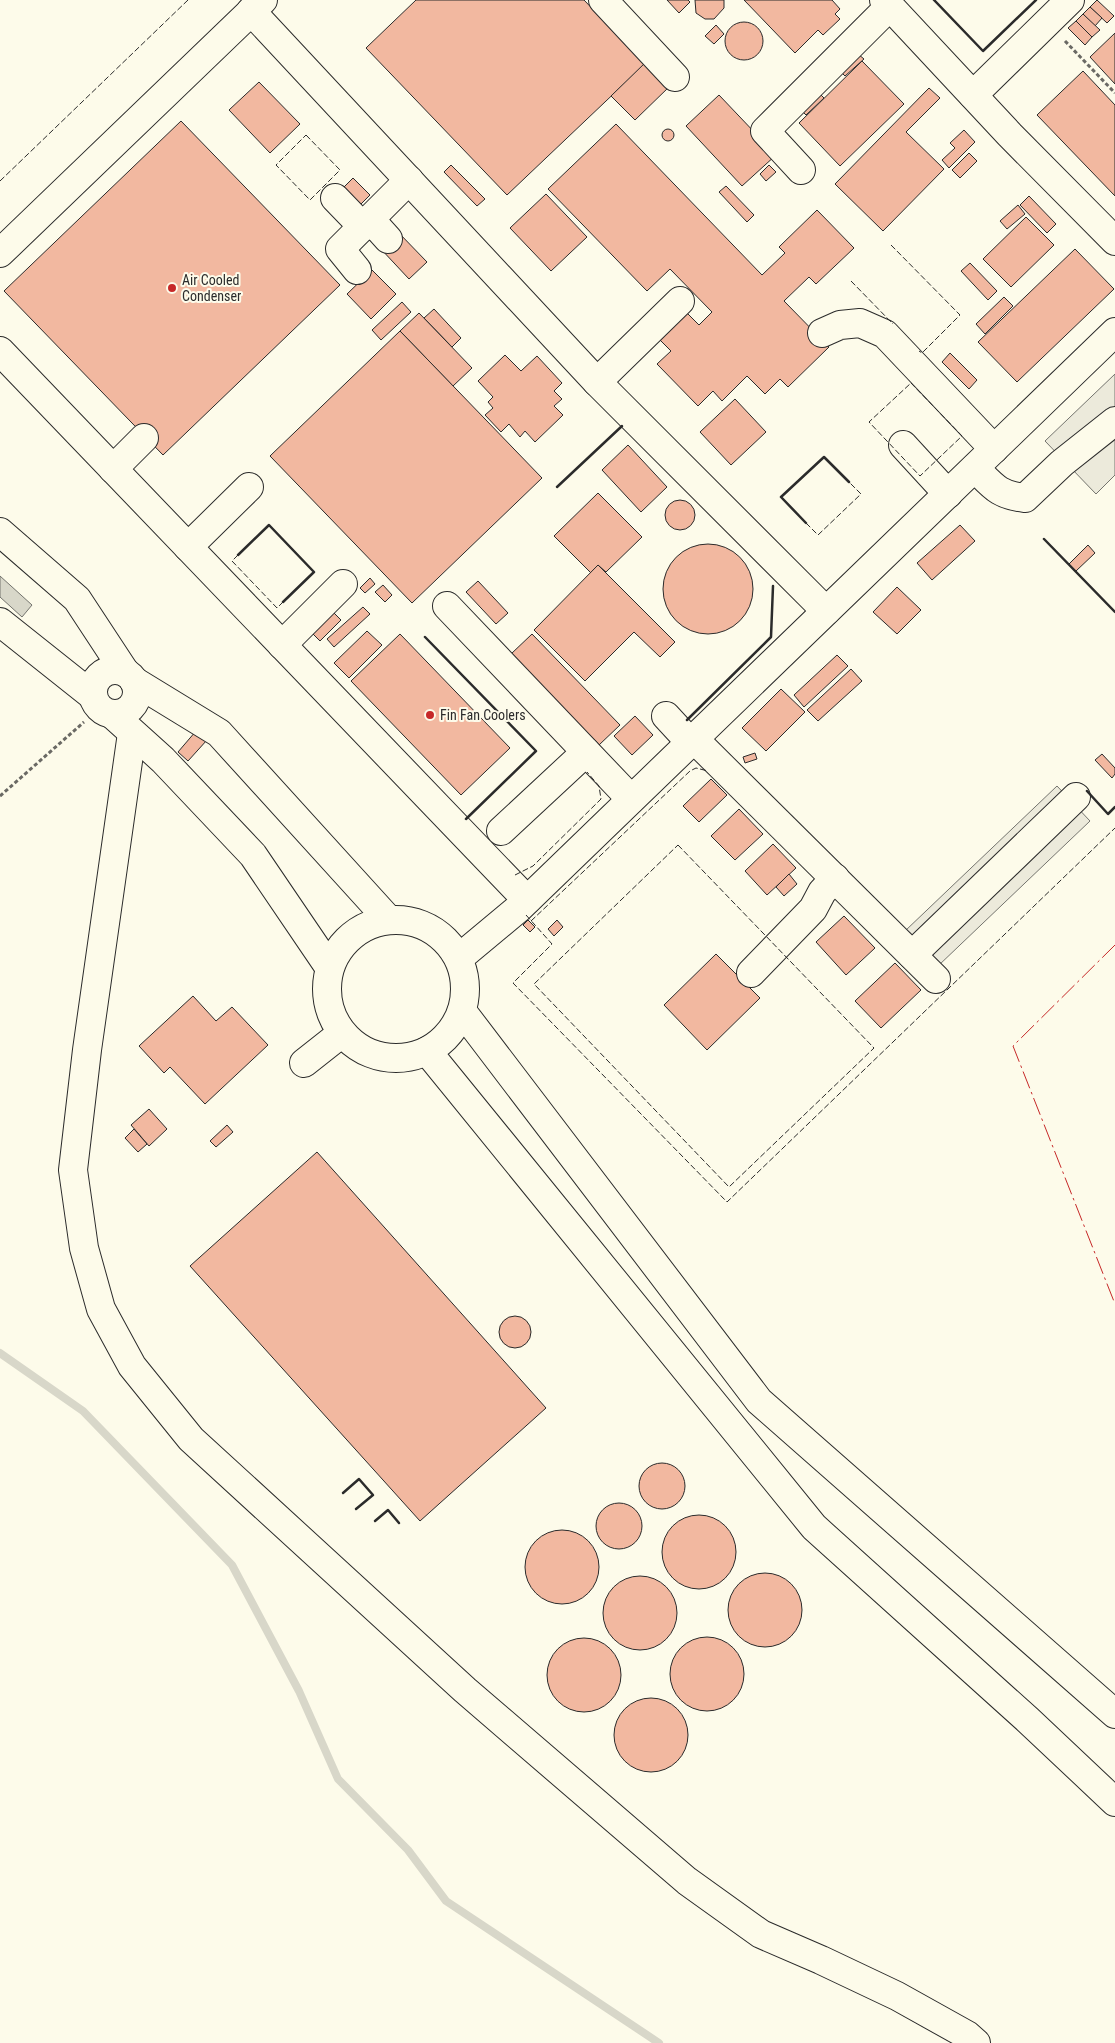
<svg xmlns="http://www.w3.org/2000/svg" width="1115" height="2043" viewBox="0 0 1115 2043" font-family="'Roboto Condensed',sans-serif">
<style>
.parking{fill:#eceadb;stroke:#74746e}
.water{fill:#d8d7c9;stroke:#74746e}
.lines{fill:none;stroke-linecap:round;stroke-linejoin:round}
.stream{stroke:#d8d7c9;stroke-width:8}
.building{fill:#f2b8a0;stroke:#2b2b2b}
.minor-casing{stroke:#2b2b2b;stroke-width:30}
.path{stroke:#6a6964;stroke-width:3;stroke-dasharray:4 2.5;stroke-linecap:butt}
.minor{stroke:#fdfbea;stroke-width:28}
.fence{stroke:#2b2b2b;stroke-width:1;stroke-dasharray:6 2.5;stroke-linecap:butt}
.wall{stroke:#2b2b2b;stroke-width:2.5}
.power{stroke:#c62828;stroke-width:1;stroke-dasharray:18 4 2.5 4;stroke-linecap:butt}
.poi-dot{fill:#c62828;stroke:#fdfbea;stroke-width:2}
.labels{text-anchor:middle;stroke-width:4;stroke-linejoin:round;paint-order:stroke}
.poi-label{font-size:14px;fill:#2b2b2b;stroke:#fdfbea;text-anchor:start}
</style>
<rect width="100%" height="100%" fill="#fdfbea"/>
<!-- parking -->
<g class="parking">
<path d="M1115 374V475L1096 494 1045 441Z"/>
<path d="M1057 786 1090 821 938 966 905 931Z"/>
</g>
<!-- water -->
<path class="water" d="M0 576 32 605 22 617 0 597Z"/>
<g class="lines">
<!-- stream -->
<path class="stream" d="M0 1353 83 1411 232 1565 299 1691 338 1779 408 1850 446 1901 659 2043"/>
</g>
<!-- building -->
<g class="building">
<path d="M416 0H584L645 64 507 195 366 48Z"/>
<path d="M667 0H688L690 2 679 13Z"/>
<path d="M695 0H724V8L714 19H705L696 13Z"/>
<path d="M744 0H832L840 9 835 14 840 19 823 35 818 30 795 53Z"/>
<path d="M1097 0 1114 16 1107 23 1090 7Z"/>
<path d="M1090 7 1102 18 1095 26 1083 14Z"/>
<path d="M1083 14 1100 30 1092 37 1076 21Z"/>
<path d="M1076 21 1092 37 1085 45 1068 28Z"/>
<circle cx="744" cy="41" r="19"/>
<path d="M716 25 724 34 714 44 705 36Z"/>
<path d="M1115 33V84L1090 57Z"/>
<path d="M858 54 864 59 845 76 840 71Z"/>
<path d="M647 61 670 86 635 120 611 96Z"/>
<path d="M862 61 904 104 840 166 799 123Z"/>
<path d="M1083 71 1115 105V196L1037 115Z"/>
<path d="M259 82 300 124 270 153 229 110Z"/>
<path d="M929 88 940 98 906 132 944 169 883 231 835 184Z"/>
<path d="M819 93 824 98 806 115 801 110Z"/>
<path d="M719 95 776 155 742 186 686 126Z"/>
<path d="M181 121 340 285 163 455 4 291Z"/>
<path d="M616 124 762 275 785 253 779 247 817 210 854 248 816 284 809 277 784 301 829 347 788 387 780 379 765 394 747 376 722 401 713 391 698 406 657 364 671 351 656 336 684 310 699 325 712 312 670 269 647 291 548 189Z"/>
<circle cx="668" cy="135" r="6"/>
<path d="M964 130 975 142 949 168 942 160 955 148 950 143Z"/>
<path d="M969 153 977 161 960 178 952 170Z"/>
<path d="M451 165 485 199 477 206 444 172Z"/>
<path d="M769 165 776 172 766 181 760 174Z"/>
<path d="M353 178 370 195 361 204 344 187Z"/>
<path d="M726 186 754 215 747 222 719 192Z"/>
<path d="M546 194 587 237 551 271 510 228Z"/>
<path d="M1029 196 1056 224 1047 233 1020 205Z"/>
<path d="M1018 205 1025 214 1007 229 1000 221Z"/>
<path d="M1026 217 1054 245 1011 287 983 259Z"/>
<path d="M397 231 427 262 409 279 380 248Z"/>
<path d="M1075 249 1114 289 1017 382 978 342Z"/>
<path d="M970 263 997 291 988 300 961 271Z"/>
<path d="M372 270 396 294 371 319 347 294Z"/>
<path d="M1004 297 1013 306 985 334 976 324Z"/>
<path d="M402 302 411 312 381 340 372 330Z"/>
<path d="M434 309 461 338 452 347 424 318Z"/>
<path d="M419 313 472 368 453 386 400 331Z"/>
<path d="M400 331 542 478 412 603 270 456Z"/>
<path d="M950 353 977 380 969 389 942 362Z"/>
<path d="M505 355 521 371 537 356 562 383 554 391 562 399 554 406 563 415 535 442 525 431 520 437 509 424 501 432 485 415 493 408 488 402 493 397 478 381Z"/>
<path d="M735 399 766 432 731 465 700 432Z"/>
<path d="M628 445 667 487 641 512 602 470Z"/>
<path d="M598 493 642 537 606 572 598 565 591 573 554 536Z"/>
<circle cx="680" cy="515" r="15"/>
<path d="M960 525 975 541 932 580 917 563Z"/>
<circle cx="708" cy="589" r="45"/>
<path d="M1088 545 1095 553 1076 571 1069 564Z"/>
<path d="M598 565 675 642 660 657 634 632 585 681 534 630Z"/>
<path d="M370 578 375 584 365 593 360 588Z"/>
<path d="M478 581 508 613 496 624 466 592Z"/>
<path d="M383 585 392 595 385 602 375 592Z"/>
<path d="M897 587 921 610 897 634 873 612Z"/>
<path d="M363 607 370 614 334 647 327 639Z"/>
<path d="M329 608 341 620 320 641 308 629Z"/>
<path d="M367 631 382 645 349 678 334 663Z"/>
<path d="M400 634 510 748 461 795 351 681Z"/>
<path d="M532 634 620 725 599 745 511 654Z"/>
<path d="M837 655 848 666 804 707 794 695Z"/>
<path d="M851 669 862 681 818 721 807 710Z"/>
<path d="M781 689 805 712 766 751 742 728Z"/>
<path d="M635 716 653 735 632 755 614 736Z"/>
<path d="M196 731 207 740 188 761 178 752Z"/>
<path d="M755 753 757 759 745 763 743 757Z"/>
<path d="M1102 754 1115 768V774L1112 778 1095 760Z"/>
<path d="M711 779 727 795 699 822 683 806Z"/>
<path d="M739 809 763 834 735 860 711 836Z"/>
<path d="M773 844 796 868 767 895 745 871Z"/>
<path d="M789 874 797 884 784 896 776 887Z"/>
<path d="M844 916 875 948 846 975 816 942Z"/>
<path d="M528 920 535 927 530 932 523 925Z"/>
<path d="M557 920 563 927 554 936 548 929Z"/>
<path d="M716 954 760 998 707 1050 664 1005Z"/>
<path d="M895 963 921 990 881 1028 855 1001Z"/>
<path d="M193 996 216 1021 232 1007 268 1045 205 1104 170 1067 164 1073 139 1046Z"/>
<path d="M149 1109 167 1129 149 1146 131 1125Z"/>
<path d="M227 1125 233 1132 216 1147 210 1141Z"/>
<path d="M134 1129 147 1144 138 1152 125 1138Z"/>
<path d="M317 1152 546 1408 420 1521 190 1266Z"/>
<circle cx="515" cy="1332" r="16"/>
<circle cx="662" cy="1486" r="23"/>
<circle cx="619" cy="1526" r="23"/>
<circle cx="699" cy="1552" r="37"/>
<circle cx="562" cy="1567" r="37"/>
<circle cx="765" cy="1610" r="37"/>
<circle cx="640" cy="1613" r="37"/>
<circle cx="707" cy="1674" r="37"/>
<circle cx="584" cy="1675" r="37"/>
<circle cx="651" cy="1735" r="37"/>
</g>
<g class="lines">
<defs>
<g id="minor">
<path d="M603 0 675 77"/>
<path d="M884 0 1010 135 1115 241"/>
<path d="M251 11 597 382 826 611"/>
<path d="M973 95 1070 0"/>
<path d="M801 170 765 131 890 6"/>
<path d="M335 198 363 227"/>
<path d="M370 219 388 239"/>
<path d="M0 253 263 0"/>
<path d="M357 270 340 249 409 180"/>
<path d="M822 333 840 325 860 323 885 334 994 449"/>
<path d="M0 351 527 900"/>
<path d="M597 382 680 301"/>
<path d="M903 445 948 494"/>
<path d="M975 468C993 486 998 495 1025 498L1062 463 1115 421"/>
<path d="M113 469 144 438"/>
<path d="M0 532 77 599 125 672"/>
<path d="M188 547 249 487"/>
<path d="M447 606 631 799"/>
<path d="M0 622 93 696"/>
<path d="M282 645 343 584"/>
<circle cx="115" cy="692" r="22"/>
<path d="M134 681 219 733 388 919"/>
<path d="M112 714 163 760 253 855 329 967"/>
<path d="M666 716 690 742"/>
<path d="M132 733 87 1050 73 1170 84 1248 101 1309 132 1366 191 1439 465 1690 687 1881 761 1934 821 1960 897 1996 967 2035 976 2043"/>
<path d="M694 739 936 979"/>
<path d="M501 831 586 752"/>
<circle cx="396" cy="989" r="69"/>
<path d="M912 955 1076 797"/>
<path d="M459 958 519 908 1115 332"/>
<path d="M751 973 813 909 822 892 835 878"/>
<path d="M462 1011 759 1401 1115 1714"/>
<path d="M427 1051 814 1527 1028 1720 1115 1802"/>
<path d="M304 1063 342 1033"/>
</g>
</defs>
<!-- minor casing -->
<use href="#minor" class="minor-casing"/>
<!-- path -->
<g class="path">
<path d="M1065 41 1115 93"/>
<path d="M0 796 84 722"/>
</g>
<!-- minor -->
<use href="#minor" class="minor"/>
<!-- fence -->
<g class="fence">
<path d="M306 135 340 170 310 200 276 165Z"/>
<path d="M0 181 188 0"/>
<path d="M891 245 960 315 922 353 919 351"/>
<path d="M851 281 893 324"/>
<path d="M911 383 962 436 920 476 869 422Z"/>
<path d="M806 523 818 535 861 494 849 482"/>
<path d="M238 555 232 561 277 608 283 602"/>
<path d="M678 845 874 1048 729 1187 534 984Z"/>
<path d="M515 875 533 866 601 799 599 786 587 772"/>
<path d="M526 915 552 944 513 983 727 1202 1115 828"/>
<path d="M531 921 690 771 696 768 708 771"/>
</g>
<!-- wall -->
<g class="wall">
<path d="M934 0 983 51 1036 0"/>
<path d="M557 487 622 426"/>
<path d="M806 523 781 497 824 457 849 482"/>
<path d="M1044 539 1115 612"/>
<path d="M238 555 269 525 314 572 283 602"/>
<path d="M425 637 536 751 466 819"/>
<path d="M687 720 771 637 773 586"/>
<path d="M1087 791 1108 814 1115 807"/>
<path d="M343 1493 359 1479 373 1495 356 1509"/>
<path d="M375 1521 388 1510 399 1523"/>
</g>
<!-- power -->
<path class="power" d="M1115 945 1013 1046 1115 1304"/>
</g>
<!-- markers -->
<g class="poi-dot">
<circle cx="172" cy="288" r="5"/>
<circle cx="430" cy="715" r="5"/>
</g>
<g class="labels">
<!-- poi labels -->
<g class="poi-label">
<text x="182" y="285">Air Cooled<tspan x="182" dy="16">Condenser</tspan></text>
<text x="440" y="720">Fin Fan Coolers</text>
</g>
</g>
</svg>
